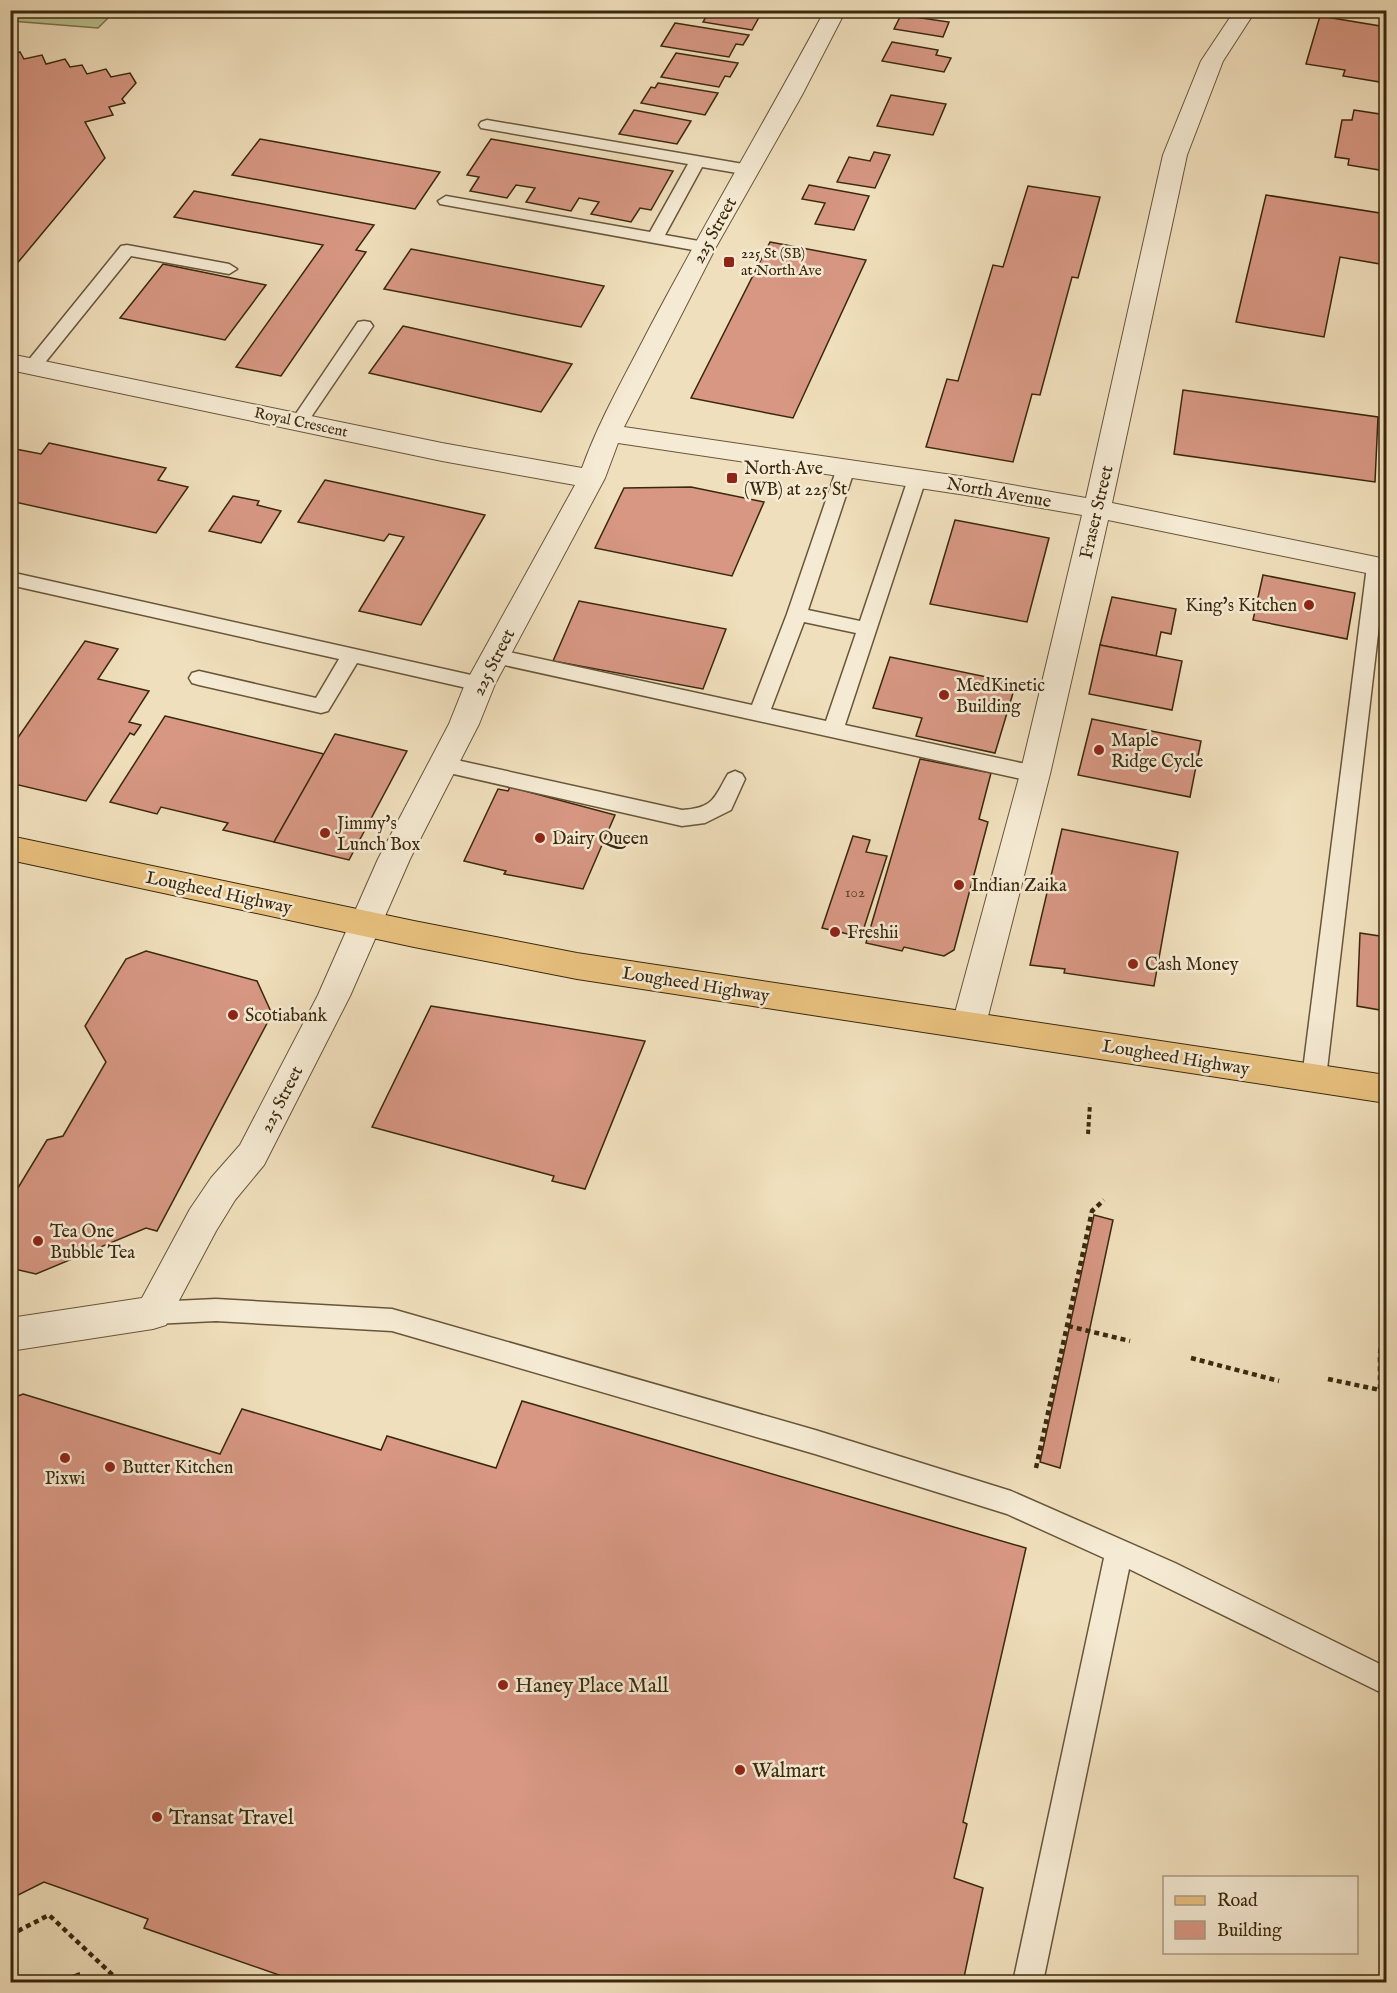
<svg xmlns="http://www.w3.org/2000/svg" width="1397" height="1993" viewBox="0 0 1397 1993" font-family="'IM FELL English',serif">
<style>
.green{fill:#bbc18f;stroke:#7a744e;stroke-width:1.5}
.building{fill:#d79783;stroke:#3a280d;stroke-width:1.5}
.lines{fill:none;stroke-linecap:round;stroke-linejoin:round}
.lane-casing{stroke:#685639;stroke-width:3}
.street-casing{stroke:#685639;stroke-width:2}
.primary-casing{stroke:#3a280d;stroke-width:2}
.path-far1{stroke:#3a280d;stroke-width:4;stroke-dasharray:4.5 3;stroke-linecap:butt}
.path{stroke:#3a280d;stroke-width:4.5;stroke-dasharray:5 4;stroke-linecap:butt}
.lane{fill:#f5ead3;fill-rule:evenodd}
.street{fill:#f5ead3;fill-rule:evenodd}
.primary{fill:#e8c07e;fill-rule:evenodd}
.poi-dot{fill:#8f2418;stroke:#f5ead3;stroke-width:2}
.labels{text-anchor:middle;stroke-width:5;stroke-linejoin:round;paint-order:stroke}
.far-poi-label{font-size:15px;fill:#3a280d;stroke:#f5ead3;text-anchor:start}
.far-street-label{font-size:15px;fill:#3a280d;stroke:#f5ead3}
.number-label{font-size:15px;fill:#61442a}
.street-label{font-size:18px;fill:#3a280d;stroke:#f5ead3}
.poi-label{font-size:18px;fill:#3a280d;stroke:#f5ead3;text-anchor:start}
.near-poi-label{font-size:21px;fill:#3a280d;stroke:#f5ead3;text-anchor:start}
</style>
<rect width="100%" height="100%" fill="#f0dfbc"/>
<filter id="stains"><feTurbulence type="fractalNoise" baseFrequency=".00333" numOctaves="4"/><feColorMatrix values="0 0 0 0 .2 0 0 0 0 .09 0 0 0 0 .02 0 0 0 .5 -.17"/></filter>
<radialGradient id="worn" r=".72"><stop offset=".6" stop-color="#630" stop-opacity="0"/><stop offset="1" stop-color="#630" stop-opacity=".3"/></radialGradient>
<!-- green -->
<path class="green" d="M10 11 11 10 115 11 98 28 11 21Z"/>
<!-- building -->
<g class="building">
<path d="M710 10H763L752 30 703 22Z"/>
<path d="M901 15 949 22 943 37 894 29Z"/>
<path d="M1320 16 1386 27V83L1343 76 1345 70 1306 64Z"/>
<path d="M675 23 749 35 743 45 736 44 729 57 661 46Z"/>
<path d="M892 42 938 50 936 55 951 58 944 72 882 61Z"/>
<path d="M20 52 24 59 42 55 46 64 65 59 70 67 82 65 87 74 106 69 111 77 130 73 136 83 122 99 125 103 109 107 113 115 85 122 105 158 10 272V55Z"/>
<path d="M676 53 738 63 730 77 725 76 719 87 661 77Z"/>
<path d="M658 83 718 93 705 115 641 103 651 87 655 88Z"/>
<path d="M891 95 946 104 933 135 877 126Z"/>
<path d="M634 110 691 121 677 144 619 134Z"/>
<path d="M1354 110 1386 115V171L1348 165 1349 159 1335 157 1342 120H1352Z"/>
<path d="M260 139 440 172 415 209 232 175Z"/>
<path d="M491 139 673 171 651 210 640 208 631 222 591 214 599 202 579 198 571 211 526 202 535 188 516 185 507 198 470 191 479 177 467 175Z"/>
<path d="M874 152 890 155 875 188 837 182 849 157 870 161Z"/>
<path d="M809 185 869 196 854 230 815 224 825 203 802 199Z"/>
<path d="M1028 186 1100 197 1078 278 1072 277 1040 395 1032 394 1013 462 926 447 947 379 958 381 993 265 1003 267Z"/>
<path d="M194 191 374 225 356 250 366 252 281 376 236 367 323 245 174 217Z"/>
<path d="M1266 195 1386 214V265L1340 257 1324 337 1236 322Z"/>
<path d="M770 242 866 260 793 418 691 398Z"/>
<path d="M411 249 604 286 581 327 384 289Z"/>
<path d="M163 264 266 285 225 340 120 318Z"/>
<path d="M403 326 572 364 541 412 369 373Z"/>
<path d="M1183 390 1378 417 1375 482 1174 454Z"/>
<path d="M49 443 166 468 158 480 188 487 156 533 10 501V448L41 454Z"/>
<path d="M325 480 485 515 421 625 359 611 404 537 389 534 384 541 298 522Z"/>
<path d="M691 487 764 502 732 576 595 548 624 488Z"/>
<path d="M233 496 259 501 257 505 281 511 261 543 209 531Z"/>
<path d="M955 520 1049 538 1027 622 930 604Z"/>
<path d="M1263 575 1355 593 1347 639 1253 620Z"/>
<path d="M1112 597 1176 609 1171 634 1161 632 1156 656 1100 645Z"/>
<path d="M579 601 726 629 703 689 553 661Z"/>
<path d="M85 641 118 649 98 679 149 691 129 722 141 725 134 735 130 733 86 801 10 783V749Z"/>
<path d="M1100 645 1182 661 1172 710 1089 694Z"/>
<path d="M890 657 1016 683 995 753 916 736 922 718 873 708Z"/>
<path d="M165 716 324 754 274 842 223 830 228 823 161 807 157 814 110 802Z"/>
<path d="M1092 719 1201 741 1190 797 1078 775Z"/>
<path d="M335 734 407 751 349 860 274 842Z"/>
<path d="M920 759 991 773 979 819 988 822 954 950 944 956 904 947 902 951 866 943Z"/>
<path d="M510 787 615 815 583 889 504 874 506 871 464 861 498 789 508 791Z"/>
<path d="M1062 829 1178 852 1154 986 1064 973 1065 969 1030 965Z"/>
<path d="M853 836 870 840 866 852 887 856 861 937 822 928Z"/>
<path d="M1360 933 1386 937V1011L1357 1006Z"/>
<path d="M146 951 257 981 272 1014 157 1231 146 1228 36 1274 10 1268V1201L47 1140 63 1136 106 1062 85 1026 126 959Z"/>
<path d="M431 1006 645 1041 585 1189 552 1181 554 1176 372 1127Z"/>
<path d="M1094 1215 1113 1220 1060 1468 1040 1462Z"/>
<path d="M23 1394 220 1454 242 1409 381 1450 387 1436 496 1468 522 1401 1026 1548 963 1822 967 1824 954 1878 983 1888 963 1982H299L144 1928 148 1919 44 1882 10 1899V1399Z"/>
<path d="M79 1973 81 1982H56Z"/>
</g>
<g class="lines">
<defs>
<g id="lane">
<path d="M487 120 749 165 757 170 749 175 702 167 665 235 710 243 712 247 704 252 440 204 438 201 446 196 650 232 688 164 481 128 479 125 481 122Z"/>
<path d="M127 245 229 264 237 269 229 274 131 256 39 370H27L24 366 27 362 121 246Z"/>
<path d="M364 321 370 322 373 326 305 426H293L290 422 293 418 358 322Z"/>
<path d="M846 462 852 464 855 468 808 610 860 621 908 479 911 475H923L926 479 845 725 1035 766 1042 769 1045 774 1042 779 1035 782 495 663 488 661 485 656 488 651 495 649 752 705 787 614 837 468 840 464ZM804 622 856 633 826 721 771 709Z"/>
<path d="M1377 560 1384 561 1386 566 1326 1078 1322 1085 1314 1088 1306 1085 1302 1078 1367 566 1370 561Z"/>
<path d="M10 572 480 677 487 679 490 684 487 689 480 691 357 663 328 711 321 713 199 685 192 683 189 678 192 673 199 671 316 698 339 659 10 585Z"/>
<path d="M443 757 682 810C714 808 714 798 728 774L735 771 742 774 745 779 731 810 705 823 682 826 436 770 433 765 436 760Z"/>
<path d="M216 1299 392 1309 815 1430 1011 1491 1175 1563 1386 1667V1695L1129 1569 1043 1982H1013L1104 1558 1007 1514 815 1454 392 1331 216 1321 153 1324 144 1321 140 1313 144 1305 153 1302Z"/>
</g>
<path id="street" d="M825 10H846L802 95 716 247 624 427 966 477 1086 498 1163 155 1201 61 1235 10H1256L1223 61 1187 155 1112 503 1386 559V577L1108 520 1050 774 986 1024 981 1034 969 1037 957 1034 952 1024 1020 774 1082 515 966 495 618 443 605 478 495 684 479 724 410 859 350 996 264 1165 235 1200 216 1231 166 1325 153 1329 10 1351V1318L142 1298 190 1209 211 1178 240 1145 318 995 378 859 449 724 465 684 575 485 442 461 10 370V354L442 443 582 468C600 418 627 372 651 325 707 219 768 116 825 10Z"/>
<path id="primary" d="M10 836 414 921 577 953 1386 1075V1103L577 979 414 947 10 860Z"/>
</defs>
<!-- lane casing -->
<use href="#lane" class="lane-casing"/>
<!-- street casing -->
<use href="#street" class="street-casing"/>
<!-- primary casing -->
<use href="#primary" class="primary-casing"/>
<!-- path-far1 -->
<path class="path-far1" d="M1088 1134 1090 1104"/>
<!-- path -->
<g class="path">
<path d="M1068 1326 1130 1341"/>
<path d="M1191 1358 1279 1381"/>
<path d="M1328 1379 1380 1390V1354L1386 1301"/>
<path d="M1036 1468 1092 1211 1104 1200"/>
<path d="M10 1935 49 1915 120 1982"/>
</g>
<!-- lane -->
<use href="#lane" class="lane"/>
<!-- street -->
<use href="#street" class="street"/>
<!-- primary -->
<use href="#primary" class="primary"/>
</g>
<!-- markers -->
<g class="poi-dot">
<rect x="723" y="256" width="12" height="12" rx="3"/>
<rect x="726" y="472" width="12" height="12" rx="3"/>
<circle cx="1309" cy="605" r="6"/>
<circle cx="944" cy="695" r="6"/>
<circle cx="1099" cy="750" r="6"/>
<circle cx="325" cy="833" r="6"/>
<circle cx="540" cy="838" r="6"/>
<circle cx="959" cy="885" r="6"/>
<circle cx="835" cy="932" r="6"/>
<circle cx="1133" cy="964" r="6"/>
<circle cx="233" cy="1015" r="6"/>
<circle cx="38" cy="1241" r="6"/>
<circle cx="65" cy="1458" r="6"/>
<circle cx="110" cy="1467" r="6"/>
<circle cx="503" cy="1685" r="6"/>
<circle cx="740" cy="1770" r="6"/>
<circle cx="157" cy="1817" r="6"/>
</g>
<g class="labels">
<!-- far-poi labels -->
<g class="far-poi-label">
<text x="741" y="258">225 St (SB)<tspan x="741" dy="17">at North Ave</tspan></text>
</g>
<!-- far-street labels -->
<g class="far-street-label">
<text transform="translate(301 422) rotate(12)" y="5">Royal Crescent</text>
</g>
<!-- number labels -->
<g class="number-label">
<text x="855" y="897">102</text>
</g>
<!-- street labels -->
<g class="street-label">
<text transform="translate(714 230) rotate(-61)" y="6">225 Street</text>
<text transform="translate(999 492) rotate(10)" y="6">North Avenue</text>
<text transform="translate(1096 512) rotate(-77)" y="6">Fraser Street</text>
<text transform="translate(493 662) rotate(-63)" y="6">225 Street</text>
<text transform="translate(219 892) rotate(12)" y="6">Lougheed Highway</text>
<text transform="translate(696 984) rotate(9)" y="6">Lougheed Highway</text>
<text transform="translate(1176 1057) rotate(9)" y="6">Lougheed Highway</text>
<text transform="translate(281 1099) rotate(-63)" y="6">225 Street</text>
</g>
<!-- poi labels -->
<g class="poi-label">
<text x="744" y="474">North Ave<tspan x="744" dy="21">(WB) at 225 St</tspan></text>
<text x="1297" y="611" text-anchor="end">King's Kitchen</text>
<text x="956" y="691">MedKinetic<tspan x="956" dy="21">Building</tspan></text>
<text x="1111" y="746">Maple<tspan x="1111" dy="21">Ridge Cycle</tspan></text>
<text x="337" y="829">Jimmy's<tspan x="337" dy="21">Lunch Box</tspan></text>
<text x="552" y="844">Dairy Queen</text>
<text x="971" y="891">Indian Zaika</text>
<text x="847" y="938">Freshii</text>
<text x="1145" y="970">Cash Money</text>
<text x="245" y="1021">Scotiabank</text>
<text x="50" y="1237">Tea One<tspan x="50" dy="21">Bubble Tea</tspan></text>
<text x="122" y="1473">Butter Kitchen</text>
<text x="65" y="1484" text-anchor="middle">Pixwi</text>
</g>
<!-- near-poi labels -->
<g class="near-poi-label">
<text x="515" y="1692">Haney Place Mall</text>
<text x="752" y="1777">Walmart</text>
<text x="169" y="1824">Transat Travel</text>
</g>
</g>
<!-- margin -->
<rect width="1397" height="1993" fill="none" stroke="#f0dfbc" stroke-width="36"/>
<rect x="12" y="12" width="1373" height="1969" fill="none" stroke="#3a280d" stroke-width="3"/>
<rect x="18" y="18" width="1361" height="1957" fill="none" stroke="#3a280d" stroke-width="1.5"/>
<!-- legend -->
<rect x="1163" y="1876" width="195" height="78" fill="#f5ead3" stroke="#aa9c84" stroke-width="1.5"/>
<rect x="1175" y="1896" width="30" height="9" fill="#e8c07e" stroke="#aa9c84" stroke-width="1.5"/>
<text x="1217" y="1906" font-size="18" fill="#3a280d">Road</text>
<rect x="1175" y="1921" width="30" height="18" fill="#d79783" stroke="#aa9c84" stroke-width="1.5"/>
<text x="1217" y="1936" font-size="18" fill="#3a280d">Building</text>
<rect width="100%" height="100%" filter="url(#stains)"/>
<rect width="100%" height="100%" fill="url(#worn)"/>
</svg>
